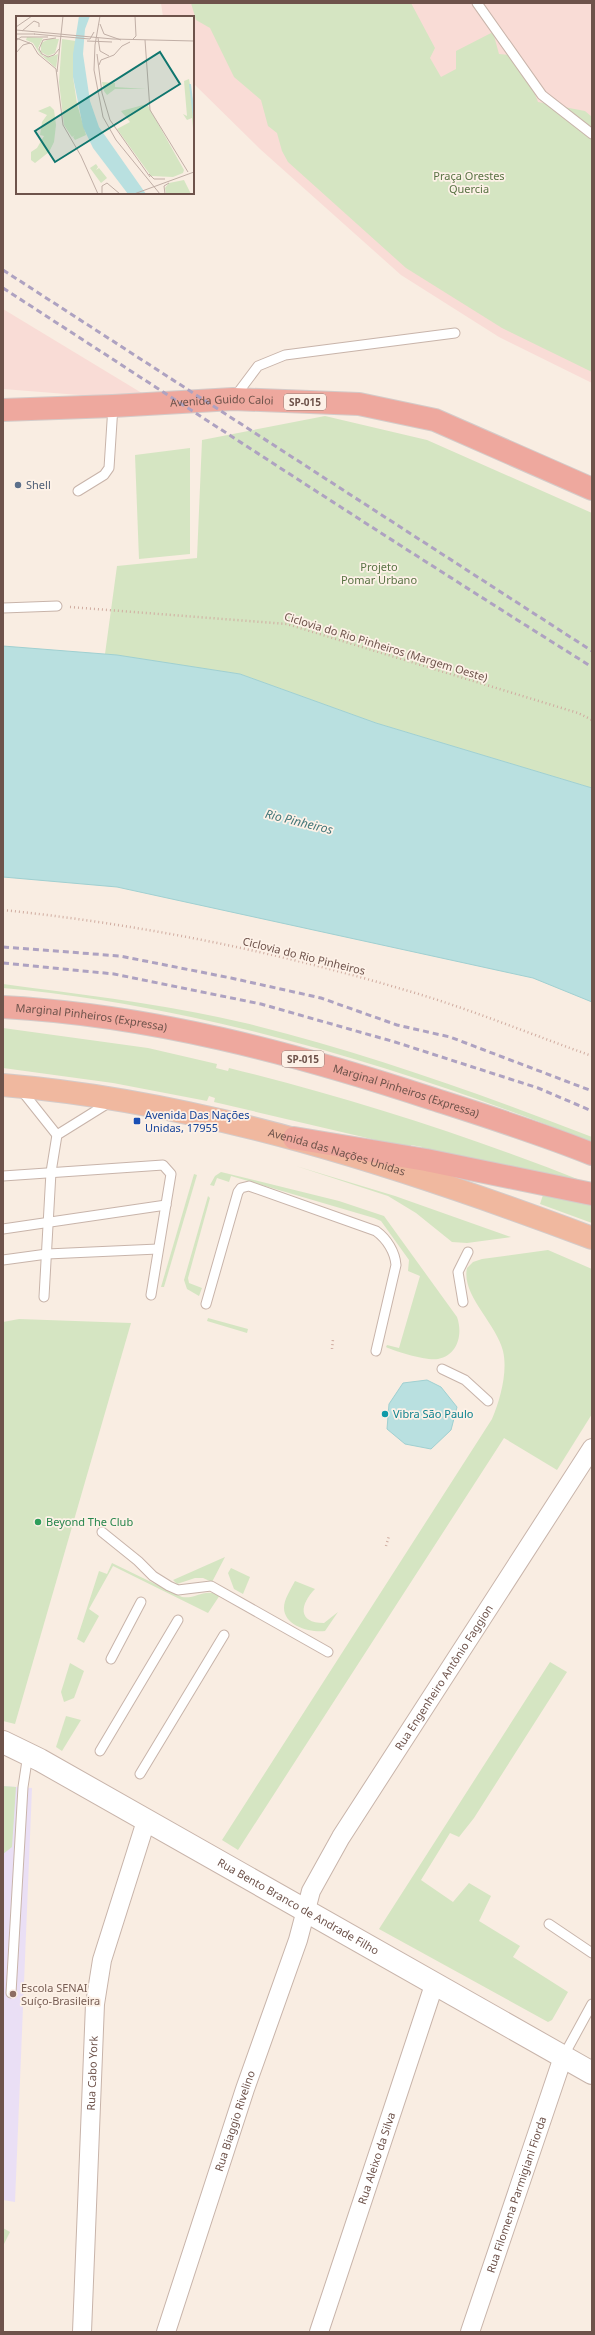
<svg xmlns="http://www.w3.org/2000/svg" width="595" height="2335" viewBox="0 0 595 2335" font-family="'Noto Sans',sans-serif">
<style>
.commercial{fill:#f9dcd6}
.education{fill:#eadff5}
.green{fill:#d5e5c2}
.water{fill:#b9e0e0;stroke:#a0d0d1}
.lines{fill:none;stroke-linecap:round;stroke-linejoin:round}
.service-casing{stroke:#c8b4aa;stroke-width:11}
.minor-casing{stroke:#c8b4aa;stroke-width:20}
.tertiary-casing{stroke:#c8b4aa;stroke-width:24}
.trunk-casing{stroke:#d4cbc9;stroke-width:24}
.motorway-casing{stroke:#d4cbc9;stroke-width:24}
.path{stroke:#d0aca0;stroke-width:2.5;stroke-dasharray:1 3;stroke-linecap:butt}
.service{stroke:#fff;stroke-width:9}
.minor{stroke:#fff;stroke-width:18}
.tertiary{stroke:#fff;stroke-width:22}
.trunk{stroke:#f0b89f;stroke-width:22}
.motorway{stroke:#eea89e;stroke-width:22}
.rail{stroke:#aea2c1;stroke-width:3;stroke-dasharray:6 4;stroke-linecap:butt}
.service-dot{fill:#5c6f8a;stroke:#fdf1e7;stroke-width:1.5}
.transit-dot{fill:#1a4fb4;stroke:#fdf1e7;stroke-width:1.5}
.culture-dot{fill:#0f9aa8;stroke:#fdf1e7;stroke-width:1.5}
.leisure-dot{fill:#2e9e5b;stroke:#fdf1e7;stroke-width:1.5}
.education-dot{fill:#8d6e63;stroke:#fdf1e7;stroke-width:1.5}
.labels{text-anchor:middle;stroke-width:3.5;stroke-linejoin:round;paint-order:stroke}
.shield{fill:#fdf1e7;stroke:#99827a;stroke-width:1}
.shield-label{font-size:10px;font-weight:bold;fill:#6e534b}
.park-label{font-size:11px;fill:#597344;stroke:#fdf1e7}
.street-label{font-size:11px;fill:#6e534b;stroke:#fdf1e7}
.service-label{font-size:11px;fill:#4e5e75;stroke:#fdf1e7;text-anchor:start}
.transit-label{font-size:11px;fill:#164399;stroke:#fdf1e7;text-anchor:start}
.culture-label{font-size:11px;fill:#0d838f;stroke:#fdf1e7;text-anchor:start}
.leisure-label{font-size:11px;fill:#27864d;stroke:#fdf1e7;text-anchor:start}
.education-label{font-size:11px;fill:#785e54;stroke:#fdf1e7;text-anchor:start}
.water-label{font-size:12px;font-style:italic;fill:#447779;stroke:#fdf1e7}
.inset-river{fill:none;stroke:#b9e0e0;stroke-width:2}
.inset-road{fill:none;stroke:#c1afa6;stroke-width:1}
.view{fill:#0f766e;fill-opacity:0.15;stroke:#0f766e;stroke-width:2}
.inset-edge{fill:none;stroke:#6e534b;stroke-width:2}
</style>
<rect width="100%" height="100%" fill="#f9ede2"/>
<!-- commercial -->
<g class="commercial">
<path d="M161 3H592V383L499 337 401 275 260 149 195 85 193 80V17H163Z"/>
<path d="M3 309 155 401 3 389Z"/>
</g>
<!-- education -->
<path class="education" d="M3 1786 32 1788 15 2202 3 2200Z"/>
<!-- green -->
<g class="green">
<path d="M191 3H411L435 48 430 58 441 77 456 69V51L493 32 499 54 520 56 538 102 585 111 592 117V372L502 328 406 268 288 162 282 151 277 133 268 126 261 100 234 77 210 28 196 20Z"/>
<path d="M325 416 427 440 592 513V788L376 723 240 674 105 654 117 566 197 558 202 440Z"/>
<path d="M190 448V554L139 559 135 455Z"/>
<path d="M3 984C84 995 165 1004 245 1023 364 1052 478 1093 592 1137V1142C409 1070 200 1005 3 988Z"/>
<path d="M3 1028 148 1048 217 1064 216 1068 228 1071 229 1068C350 1098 469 1136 585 1182L421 1151 422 1147 411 1145 410 1148 214 1102 215 1098 209 1096 207 1101 113 1083 3 1068Z"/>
<path d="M296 1166 395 1196 511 1237 467 1243 452 1242 416 1213 388 1196Z"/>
<path d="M221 1172 339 1201 384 1216 457 1317C463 1334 458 1355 438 1359 427 1361 396 1352 386 1347L387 1345 399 1348 420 1276 408 1271 409 1260 381 1221 374 1218 231 1176 229 1182 217 1178 214 1186 210 1185 215 1176Z"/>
<path d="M194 1174 197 1175 164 1287H161Z"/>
<path d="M543 1195 592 1205V1223L540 1204Z"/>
<path d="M208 1196 210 1198 188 1278 189 1283 202 1288 199 1296 187 1289 184 1280Z"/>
<path d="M548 1250 592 1269V1414L557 1470 504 1438 238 1850 222 1840 492 1419C500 1400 508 1372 503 1351 496 1323 461 1295 467 1268L473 1262 482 1259Z"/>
<path d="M208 1318 248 1329 247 1333 207 1321Z"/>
<path d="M19 1319 131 1323 15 1724 3 1721V1322Z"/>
<path d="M225 1557 212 1582 203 1578H195L177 1584 173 1580Z"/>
<path d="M112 1563 182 1597C197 1599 203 1588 220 1595L208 1613 113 1566 89 1609 99 1616 84 1643 77 1639 99 1571 107 1574Z"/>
<path d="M231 1568 250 1577 243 1594 234 1589 228 1573Z"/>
<path d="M295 1581 315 1589C300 1604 297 1623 324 1623L338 1612 325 1631C311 1633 284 1626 284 1608 284 1599 291 1589 295 1581Z"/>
<path d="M550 1662 567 1672 474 1818 459 1837 450 1833 421 1880 453 1902 469 1883 491 1896 479 1921 520 1946 513 1957 568 1992 552 2020 548 2022 379 1929Z"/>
<path d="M70 1663 84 1671 74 1698 64 1702 61 1692Z"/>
<path d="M66 1716 81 1720 62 1751 56 1747Z"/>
<path d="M3 1786 16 1787 12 1847 3 1854Z"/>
<path d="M3 2228 10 2232 3 2246Z"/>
</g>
<!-- water -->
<g class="water">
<path d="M3 646 117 655 240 674 376 723 592 788V1002L533 978 117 887 3 877Z"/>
<path d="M427 1380 441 1387 457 1407 451 1430 431 1449 405 1444 387 1429 389 1404 403 1383Z"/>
</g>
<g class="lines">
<defs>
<g id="service">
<path d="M477 3 542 95 592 134"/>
<path d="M234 398 258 366 285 355 455 333"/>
<path d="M78 491 104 475 109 468 113 406"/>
<path d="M3 608 57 606"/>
<path d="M22 1091 57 1135"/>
<path d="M3 1176 163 1165 171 1174 151 1295"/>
<path d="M3 1229 166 1205"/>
<path d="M3 1260 47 1254 158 1249"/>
<path d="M44 1297 51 1172 57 1135 110 1102"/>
<path d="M463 1302 458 1272 468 1252"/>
<path d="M206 1304 238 1192 241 1188 249 1186 376 1231C387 1239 395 1252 396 1265L376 1351"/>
<path d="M442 1369 465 1380 488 1401"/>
<path d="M102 1532 138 1561 153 1576 169 1586 178 1590 211 1586 328 1652"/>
<path d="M111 1659 141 1602"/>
<path d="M100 1751 178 1620"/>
<path d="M140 1774 224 1635"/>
<path d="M549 1924 592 1953"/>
<path d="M11 1993 23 1787 28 1754"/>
<path d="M563 2057 592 2004"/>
</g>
<g id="minor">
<path id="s1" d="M82 2332 95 2004 102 1960 146 1821"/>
<path id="s2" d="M166 2332 245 2089 298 1940 311 1891 341 1837 592 1448"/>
<path id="s3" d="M319 2332 434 1985"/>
<path id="s4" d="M470 2332 563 2057"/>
</g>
<g id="tertiary">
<path id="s5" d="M3 1742 40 1760 592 2073"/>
</g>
<g id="trunk">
<path id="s6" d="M3 1085C205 1102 403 1167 592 1238"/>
</g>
<g id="motorway">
<path id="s7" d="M3 410 113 406 233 399 359 404 435 420 592 489"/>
<path id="s8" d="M3 1007C150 1015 294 1053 433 1099 486 1116 540 1133 592 1154"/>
<path d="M294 1138 426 1160 592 1194"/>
</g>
</defs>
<!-- service casing -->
<use href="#service" class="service-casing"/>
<!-- minor casing -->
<use href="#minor" class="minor-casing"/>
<!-- tertiary casing -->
<use href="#tertiary" class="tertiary-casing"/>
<!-- trunk casing -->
<use href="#trunk" class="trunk-casing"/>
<!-- motorway casing -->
<use href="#motorway" class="motorway-casing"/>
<!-- path -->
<g class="path">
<path d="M70 607 287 624 578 713 592 720"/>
<path d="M3 910C138 924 274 951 405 990 468 1008 530 1034 592 1056"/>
<path d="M332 1349 333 1339"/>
<path d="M386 1546 389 1536"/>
</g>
<!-- service -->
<use href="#service" class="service"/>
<!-- minor -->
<use href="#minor" class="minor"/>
<!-- tertiary -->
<use href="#tertiary" class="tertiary"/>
<!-- trunk -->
<use href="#trunk" class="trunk"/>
<!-- motorway -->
<use href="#motorway" class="motorway"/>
<!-- rail -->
<g class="rail">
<path d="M3 270 592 651"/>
<path d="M3 288C199 415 394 543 592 667"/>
<path d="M3 947 120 956 231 978 321 998 397 1025 450 1037 592 1091"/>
<path d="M3 963 114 974 261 1004 395 1042 538 1088 592 1111"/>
</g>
</g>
<!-- markers -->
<circle class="service-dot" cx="18" cy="485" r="4"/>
<rect class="transit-dot" x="133" y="1117" width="8" height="8" rx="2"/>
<circle class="culture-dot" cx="385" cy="1414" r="4"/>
<circle class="leisure-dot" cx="38" cy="1522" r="4"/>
<circle class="education-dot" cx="13" cy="1994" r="4"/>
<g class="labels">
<!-- shield labels -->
<g class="shield">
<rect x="284" y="394" width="42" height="16" rx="3"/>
<rect x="282" y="1051" width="42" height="16" rx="3"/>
</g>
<g class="shield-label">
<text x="305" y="406">SP-015</text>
<text x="303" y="1063">SP-015</text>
</g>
<!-- park labels -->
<g class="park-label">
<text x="469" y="180">Praça Orestes<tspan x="469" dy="13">Quercia</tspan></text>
<text x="379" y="571">Projeto<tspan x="379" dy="13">Pomar Urbano</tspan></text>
</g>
<!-- street labels -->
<g class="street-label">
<text dy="4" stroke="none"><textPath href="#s7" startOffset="219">Avenida Guido Caloi</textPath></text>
<text transform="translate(386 647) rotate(17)" y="4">Ciclovia do Rio Pinheiros (Margem Oeste)</text>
<text transform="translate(304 956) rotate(14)" y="4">Ciclovia do Rio Pinheiros</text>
<text dy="4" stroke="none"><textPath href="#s8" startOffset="89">Marginal Pinheiros (Expressa)</textPath></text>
<text dy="4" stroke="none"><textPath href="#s8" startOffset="413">Marginal Pinheiros (Expressa)</textPath></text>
<text dy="4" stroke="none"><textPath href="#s6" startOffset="341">Avenida das Nações Unidas</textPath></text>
<text dy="4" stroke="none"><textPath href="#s2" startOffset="716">Rua Engenheiro Antônio Faggion</textPath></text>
<text dy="4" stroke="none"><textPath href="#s5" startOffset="338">Rua Bento Branco de Andrade Filho</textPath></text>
<text dy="4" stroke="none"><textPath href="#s1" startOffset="259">Rua Cabo York</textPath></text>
<text dy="4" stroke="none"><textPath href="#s2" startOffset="222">Rua Biaggio Rivelino</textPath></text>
<text dy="4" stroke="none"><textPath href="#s3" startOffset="183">Rua Aleixo da Silva</textPath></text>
<text dy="4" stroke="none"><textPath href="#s4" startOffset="145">Rua Filomena Parmigiani Fiorda</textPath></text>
</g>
<!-- service labels -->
<g class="service-label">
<text x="26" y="489">Shell</text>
</g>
<!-- transit labels -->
<g class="transit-label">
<text x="145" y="1119">Avenida Das Nações<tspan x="145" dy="13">Unidas, 17955</tspan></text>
</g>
<!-- culture labels -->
<g class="culture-label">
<text x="393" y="1418">Vibra São Paulo</text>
</g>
<!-- leisure labels -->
<g class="leisure-label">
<text x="46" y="1526">Beyond The Club</text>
</g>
<!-- education labels -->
<g class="education-label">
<text x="21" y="1992">Escola SENAI<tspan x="21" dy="13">Suíço-Brasileira</tspan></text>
</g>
<!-- water labels -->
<g class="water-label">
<text transform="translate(299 822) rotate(14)" y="4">Rio Pinheiros</text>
</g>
</g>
<!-- overview -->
<g transform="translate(16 16)">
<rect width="178" height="178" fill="#f9ede2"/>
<path d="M11 21 27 22 22 32 27 40 34 41 42 38 40 52 24 38 17 27 10 24ZM33 23H43L39 37 32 40 25 36V27ZM46 23 60 25 57 61 61 88 70 119 59 124 57 121 59 119 56 121 48 109 43 66ZM173 63 178 92V122L176 102 171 104 167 98 171 100 168 65ZM86 66 99 67V71L130 73H99L91 79 88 75ZM131 88 168 154 167 157 157 161 135 160 101 113 114 106 105 95ZM34 90 38 94 40 109 38 126 33 136 19 147 15 144V136L21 132 28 120 24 119 26 106 31 99 22 95ZM80 148 82 151 80 154 83 152 91 162 85 167 74 152ZM168 164 175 178H150L149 172 153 167Z" fill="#d5e5c2"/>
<path d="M63 0H74L69 13 67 38 74 85 83 111 130 178H112L77 132 67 111 57 61V38Z" fill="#b9e0e0"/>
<path class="inset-river" d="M174 68 178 102"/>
<path class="inset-road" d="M84 0 79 29 78 54 87 101 100 124 144 178M84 8 88 18 105 24M0 11 16 0M0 14 97 23 178 25M6 15 18 5 23 7V11M0 18H19M18 18 74 23 78 16M0 22 16 28 22 38 40 53 47 109 65 140 82 178M40 22 27 24 23 33 26 38 32 41 38 39 43 33M82 22 84 35 93 40M117 23 120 20 119 0M1 24 5 21H32M129 24 134 94 172 156M71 25 96 26M0 37 7 29 14 27M81 38 86 77 94 104 134 161M83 49 85 44 98 39 106 30 114 26M41 56 47 0M133 158 138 163H149M86 178V170L91 167 104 178M118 178 178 156M149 178 148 170 153 167"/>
<path class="view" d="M144 36 164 68 39 146 19 115Z"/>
<rect width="178" height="178" class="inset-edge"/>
</g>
<!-- border -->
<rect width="595" height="2335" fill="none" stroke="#6e534b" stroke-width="8"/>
</svg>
